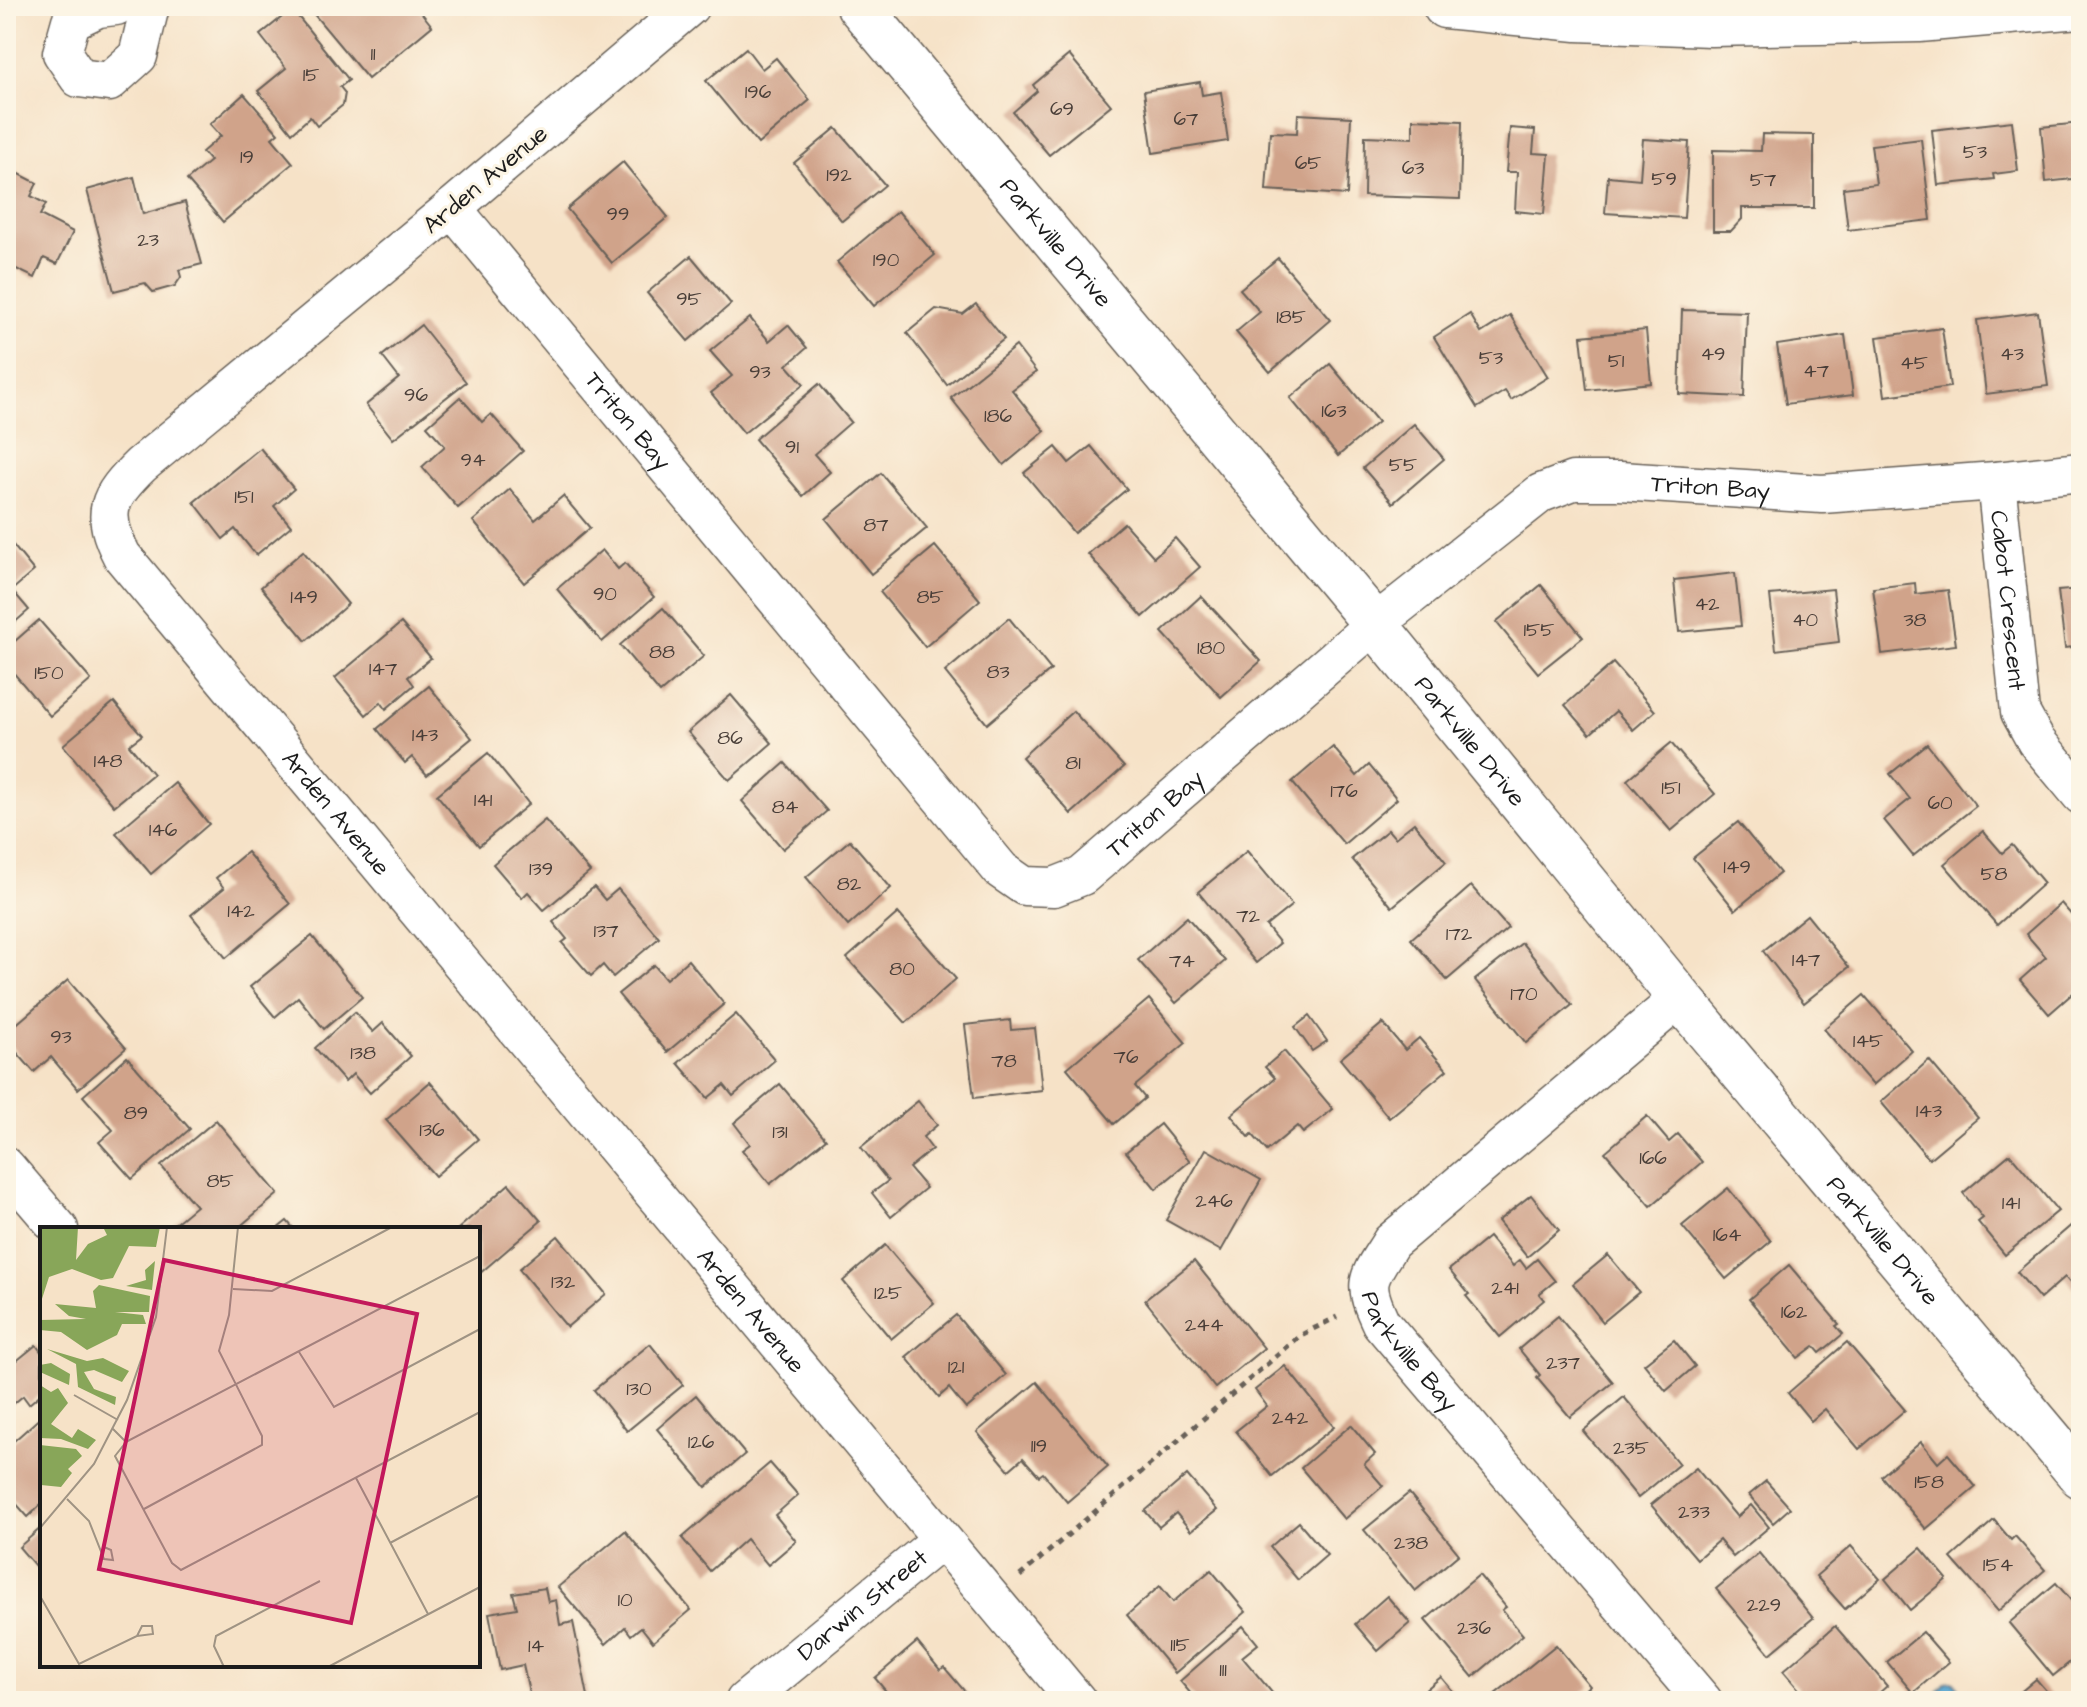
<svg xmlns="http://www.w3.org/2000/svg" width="2087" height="1707" viewBox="0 0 2087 1707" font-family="'Architects Daughter',sans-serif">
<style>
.water{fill:#57a6d1;stroke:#3a6176;stroke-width:2}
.building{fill:#d0a38a}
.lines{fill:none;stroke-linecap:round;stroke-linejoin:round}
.street-casing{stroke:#686158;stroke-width:41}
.secondary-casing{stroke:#686158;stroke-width:47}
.path{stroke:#686158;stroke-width:5;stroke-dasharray:6 6;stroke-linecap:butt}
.street{stroke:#fff;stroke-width:38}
.secondary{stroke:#fff;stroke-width:44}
.labels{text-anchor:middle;stroke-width:6;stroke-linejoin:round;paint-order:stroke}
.number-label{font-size:20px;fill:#493e38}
.street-label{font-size:24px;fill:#1c1c1c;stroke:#fcf5e5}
.inset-road{fill:none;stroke:#9f9383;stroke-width:2}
.view{fill:#c2185b;fill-opacity:0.15;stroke:#c2185b;stroke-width:4}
.inset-edge{fill:none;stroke:#1c1c1c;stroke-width:4}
</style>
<rect width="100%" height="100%" fill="#fcf5e5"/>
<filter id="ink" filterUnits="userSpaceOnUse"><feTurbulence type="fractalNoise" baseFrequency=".0125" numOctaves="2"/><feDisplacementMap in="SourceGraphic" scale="16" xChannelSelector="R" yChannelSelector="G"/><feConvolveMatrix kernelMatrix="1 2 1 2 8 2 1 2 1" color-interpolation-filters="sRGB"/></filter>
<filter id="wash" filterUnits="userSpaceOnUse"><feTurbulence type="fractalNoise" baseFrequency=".006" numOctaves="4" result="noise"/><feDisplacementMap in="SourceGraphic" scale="32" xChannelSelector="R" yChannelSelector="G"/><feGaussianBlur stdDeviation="1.8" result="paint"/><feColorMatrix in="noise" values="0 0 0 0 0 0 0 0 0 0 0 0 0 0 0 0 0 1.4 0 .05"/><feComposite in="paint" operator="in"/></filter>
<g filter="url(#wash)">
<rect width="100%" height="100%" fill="#f6e2c7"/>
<!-- water -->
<path class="water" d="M1953 1681 1970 1701H1931L1946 1682Z"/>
<g id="blocks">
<!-- building -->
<g class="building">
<path d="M307 6H416L432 26 368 79Z"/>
<path d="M292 9 349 80 340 87 345 93 343 105 317 126 310 117 292 133 258 91 286 68 260 35Z"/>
<path d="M746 48 762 69 776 58 810 100 758 144 706 81Z"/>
<path d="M1069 55 1111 105 1049 155 1013 112 1037 91 1033 85Z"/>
<path d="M1200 82 1202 95 1221 92 1228 141 1153 153 1144 91Z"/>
<path d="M244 94 278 133 272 138 293 163 223 222 187 180 210 161 202 152 221 136 210 124Z"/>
<path d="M1298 114 1351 117 1347 195 1266 190 1270 132 1297 133Z"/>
<path d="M1413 119 1462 121 1460 199 1364 196 1365 136 1413 138Z"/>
<path d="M2012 121 2018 171 1993 174 1994 179 1938 185 1932 130Z"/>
<path d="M2081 123V178L2046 182 2041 127Z"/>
<path d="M836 128 885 185 842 221 794 163Z"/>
<path d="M1510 128 1535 130 1533 153 1549 154 1544 214 1515 211 1517 172H1506Z"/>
<path d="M1762 134 1814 135V208H1742V219L1731 231H1713V150L1761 151Z"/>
<path d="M1643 139 1689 142 1684 218 1605 213 1608 176 1640 179Z"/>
<path d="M1921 139 1931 220 1848 230 1843 188 1876 184 1871 145Z"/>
<path d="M623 162 668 217 612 263 567 209Z"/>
<path d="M6 167 37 183 31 196 46 204 40 215 73 232 57 264 44 258 35 278 6 264Z"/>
<path d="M134 177 143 214 185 202 202 264 179 270 181 277 175 286 153 292 145 283 114 291 87 190Z"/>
<path d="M898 211 935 255 874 306 837 262Z"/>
<path d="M691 256 731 304 688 341 647 293Z"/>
<path d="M1278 258 1331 320 1270 372 1236 332 1260 312 1240 289Z"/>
<path d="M976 304 1004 339 947 385 907 333 936 309 963 314Z"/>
<path d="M1682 310 1747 312 1744 397 1679 394Z"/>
<path d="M2038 312 2048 386 1986 394 1977 320Z"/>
<path d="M1470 314 1481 333 1510 315 1548 377 1511 400 1505 391 1477 408 1434 337Z"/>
<path d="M2081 314V360H2079L2074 315Z"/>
<path d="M750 318 769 341 788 325 807 348 787 365 804 384 744 433 711 393 732 376 710 351Z"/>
<path d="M421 325 466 382 393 439 366 405 399 378 382 356Z"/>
<path d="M1942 328 1950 387 1885 396 1877 337Z"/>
<path d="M1646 330 1651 383 1587 390 1581 336Z"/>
<path d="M1845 335 1853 395 1786 404 1777 345Z"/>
<path d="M1016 346 1036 372 1012 390 1045 431 1004 465 951 398Z"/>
<path d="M1330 364 1378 422 1338 456 1290 398Z"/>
<path d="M819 384 851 422 814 454 830 472 803 496 755 439Z"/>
<path d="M460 397 482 422 491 414 523 451 458 508 422 467 445 446 427 426Z"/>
<path d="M1414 424 1444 459 1393 503 1363 468Z"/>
<path d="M1091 446 1127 489 1074 533 1024 473 1056 447 1069 463Z"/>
<path d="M260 448 294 489 274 506 291 526 256 555 235 529 223 539 194 502Z"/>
<path d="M881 473 927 528 871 574 826 519Z"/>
<path d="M510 489 535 520 563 496 590 528 524 583 473 521Z"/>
<path d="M1124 523 1154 557 1175 538 1200 567 1143 617 1088 554Z"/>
<path d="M12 544 34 571 12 590 29 610 6 630V549Z"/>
<path d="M935 546 980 600 925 647 880 592Z"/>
<path d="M602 550 618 569 625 563 654 597 602 642 557 589Z"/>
<path d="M303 551 348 604 306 641 261 587Z"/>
<path d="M1735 573 1741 626 1679 632 1674 580Z"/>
<path d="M1915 583 1916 594 1948 590 1956 645 1882 654 1873 588Z"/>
<path d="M1541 585 1583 637 1538 673 1496 622Z"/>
<path d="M1833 589 1839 642 1776 650 1770 595Z"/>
<path d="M2081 589V646L2065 648 2058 591Z"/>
<path d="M1201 596 1261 661 1221 697 1162 632Z"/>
<path d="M663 608 704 656 660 693 620 645Z"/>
<path d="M1009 618 1051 670 987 724 945 672Z"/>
<path d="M39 620 91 680 50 716 6 664V649Z"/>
<path d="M401 623 431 658 408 677 414 685 386 709 381 702 366 715 335 678Z"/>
<path d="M1613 663 1655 711 1633 730 1616 711 1590 734 1565 705Z"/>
<path d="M429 686 472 738 427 775 412 757 405 763 377 729Z"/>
<path d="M731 695 772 743 729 780 688 732Z"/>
<path d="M114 702 142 735 129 745 153 774 114 806 63 745Z"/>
<path d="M1073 711 1124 767 1071 814 1022 757Z"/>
<path d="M1671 743 1715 794 1671 831 1627 780Z"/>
<path d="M1927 744 1976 806 1913 856 1884 820 1910 799 1890 774Z"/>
<path d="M1333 747 1357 776 1369 765 1397 799 1344 844 1292 782Z"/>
<path d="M488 753 529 804 479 846 437 795Z"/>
<path d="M785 763 827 811 783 849 742 801Z"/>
<path d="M175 783 209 824 151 874 116 833Z"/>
<path d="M545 820 590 872 544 910 528 892 522 898 493 864Z"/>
<path d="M1738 822 1780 873 1735 910 1693 858Z"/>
<path d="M1414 823 1446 862 1392 907 1352 859 1388 830 1395 838Z"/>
<path d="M1983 831 2002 853 2012 845 2044 883 1997 925 1944 864Z"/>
<path d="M850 840 891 888 848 926 806 877Z"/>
<path d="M1247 851 1292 905 1266 926 1280 943 1256 963 1198 892Z"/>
<path d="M247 852 290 904 226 958 191 915 224 888 216 878Z"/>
<path d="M1471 886 1508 928 1447 980 1411 939Z"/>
<path d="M594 887 605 900 618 889 659 938 613 977 603 965 591 976 562 943 567 939 553 922Z"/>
<path d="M2061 903 2081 926V986L2049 1014 2020 980 2046 957 2026 934Z"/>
<path d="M898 913 956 979 906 1023 847 958Z"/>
<path d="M1807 915 1849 967 1804 1003 1763 951Z"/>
<path d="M1187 917 1225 961 1176 1003 1138 960Z"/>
<path d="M312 936 362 997 324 1029 298 997 275 1017 250 987Z"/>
<path d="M1522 943 1572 1005 1526 1043 1475 980Z"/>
<path d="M688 960 724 1004 667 1052 618 994 654 965 666 979Z"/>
<path d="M68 980 126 1048 78 1089 51 1057 34 1072 6 1040V1033Z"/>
<path d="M1864 995 1912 1051 1873 1085 1824 1029Z"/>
<path d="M1149 999 1186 1043 1135 1086 1145 1098 1114 1124 1067 1068Z"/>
<path d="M355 1012 373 1032 383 1023 411 1056 370 1093 353 1074 345 1082 315 1048Z"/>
<path d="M736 1014 775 1060 733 1096 724 1085 708 1098 678 1063Z"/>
<path d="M1309 1016 1327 1041 1312 1051 1295 1027Z"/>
<path d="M1010 1020 1011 1030 1035 1028 1042 1090 974 1098 965 1025Z"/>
<path d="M1383 1023 1405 1050 1419 1038 1447 1070 1389 1118 1340 1059Z"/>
<path d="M1284 1051 1333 1109 1303 1133 1297 1126 1267 1151 1252 1134 1249 1137 1231 1115 1275 1078 1265 1067Z"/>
<path d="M127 1057 190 1129 132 1179 99 1142 113 1130 83 1096Z"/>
<path d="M1929 1060 1978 1118 1929 1159 1881 1102Z"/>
<path d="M430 1082 478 1139 435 1176 386 1120Z"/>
<path d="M780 1084 826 1139 770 1184 742 1150 750 1144 734 1123Z"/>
<path d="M918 1101 937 1125 923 1137 932 1149 909 1168 926 1188 891 1217 872 1193 888 1181 861 1147Z"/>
<path d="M1647 1116 1669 1142 1678 1134 1702 1162 1651 1206 1605 1152Z"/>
<path d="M216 1120 278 1194 237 1229H175L172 1226 196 1206 161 1166Z"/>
<path d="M1160 1124 1190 1161 1156 1189 1126 1152Z"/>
<path d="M1206 1149 1261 1180 1221 1251 1166 1220Z"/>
<path d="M2010 1154 2058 1211 2005 1255 1978 1222 1983 1218 1963 1193Z"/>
<path d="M509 1184 541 1221 479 1274 478 1229H458Z"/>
<path d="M1728 1188 1771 1241 1726 1279 1682 1226Z"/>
<path d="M1531 1195 1559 1230 1527 1257 1498 1221Z"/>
<path d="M2081 1217V1296L2065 1277 2040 1299 2017 1272Z"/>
<path d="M287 1221 294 1229H277Z"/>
<path d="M558 1236 606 1294 567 1327 519 1269Z"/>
<path d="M1489 1237 1513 1266 1520 1260 1526 1268 1537 1259 1555 1281 1539 1294 1544 1300 1500 1337 1466 1296 1469 1294 1449 1270Z"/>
<path d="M885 1245 934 1303 891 1339 843 1281Z"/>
<path d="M1608 1255 1639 1292 1603 1322 1573 1284Z"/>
<path d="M1194 1261 1264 1348 1215 1388 1145 1300Z"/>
<path d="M1789 1265 1839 1324 1836 1326 1843 1334 1820 1353 1814 1346 1798 1358 1749 1299Z"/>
<path d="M956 1315 1006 1375 966 1409 949 1388 939 1397 906 1357Z"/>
<path d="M1558 1316 1613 1382 1570 1417 1537 1378 1540 1375 1519 1349Z"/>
<path d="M1674 1340 1695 1366 1666 1391 1644 1364Z"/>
<path d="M1847 1342 1905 1410 1859 1449 1825 1409 1811 1421 1788 1393Z"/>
<path d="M650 1344 683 1385 627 1431 594 1390Z"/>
<path d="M36 1345 42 1353V1393L29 1404 23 1396 6 1410V1366L8 1368Z"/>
<path d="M1285 1366 1334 1427 1272 1476 1236 1431 1267 1406 1255 1390Z"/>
<path d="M1037 1382 1108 1467 1067 1502 1043 1473 1039 1476 1023 1458 1009 1470 977 1432Z"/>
<path d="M696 1395 745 1454 706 1487 657 1429Z"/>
<path d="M1624 1397 1679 1464 1638 1498 1583 1431Z"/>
<path d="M42 1416V1504L28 1517 6 1492V1448Z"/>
<path d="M1351 1425 1375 1454 1364 1464 1383 1486 1344 1519 1301 1468Z"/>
<path d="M1921 1442 1938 1463 1948 1454 1976 1487 1926 1529 1881 1476Z"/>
<path d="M770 1463 798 1495 775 1515 796 1541 768 1565 746 1539 710 1571 682 1538Z"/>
<path d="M1696 1468 1737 1517 1751 1505 1769 1527 1733 1557 1719 1540 1697 1559 1651 1505Z"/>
<path d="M1187 1475 1217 1510 1191 1531 1176 1513 1159 1527 1145 1511Z"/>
<path d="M1766 1481 1790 1508 1773 1523 1749 1495Z"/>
<path d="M1409 1493 1459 1554 1415 1591 1364 1530Z"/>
<path d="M1994 1520 2011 1540 2015 1536 2045 1570 1998 1611 1951 1558Z"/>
<path d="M1299 1522 1327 1555 1298 1580 1270 1547Z"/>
<path d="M42 1527V1574L19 1547Z"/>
<path d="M625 1531 691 1610 653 1642 641 1627 631 1635 625 1627 606 1644 558 1587Z"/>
<path d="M1851 1546 1880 1579 1845 1609 1816 1576Z"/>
<path d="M1921 1548 1947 1579 1910 1610 1885 1579Z"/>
<path d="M1759 1553 1813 1618 1770 1654 1716 1589Z"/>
<path d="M1211 1570 1246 1612 1175 1673 1127 1615 1160 1586 1173 1602Z"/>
<path d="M1479 1575 1506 1607 1502 1610 1523 1635 1473 1677 1425 1620Z"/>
<path d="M2056 1583 2081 1612V1653L2053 1676 2009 1623Z"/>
<path d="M545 1588 548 1602 556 1600 560 1625 573 1622 589 1701H531L523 1665 500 1670 489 1613 517 1608 513 1593Z"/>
<path d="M1387 1596 1410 1623 1378 1651 1355 1624Z"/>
<path d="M1243 1626 1258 1644 1242 1657 1279 1701H1197L1180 1681Z"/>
<path d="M1835 1626 1887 1686 1870 1701H1827L1823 1696 1817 1701H1809L1783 1671Z"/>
<path d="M1923 1632 1949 1662 1913 1693 1887 1662Z"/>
<path d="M917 1642 940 1670 944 1667 973 1701H894L875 1678Z"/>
<path d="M1556 1645 1590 1686 1578 1696 1582 1701H1499L1494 1695Z"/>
<path d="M1441 1677 1461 1701H1412Z"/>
<path d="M2036 1679 2055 1701H2010Z"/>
</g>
</g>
</g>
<g filter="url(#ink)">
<use href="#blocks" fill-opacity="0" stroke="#686158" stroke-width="2"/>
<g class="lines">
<defs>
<g id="street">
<path d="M116 6 98 8 71 21 62 53 79 78 109 82 138 56 150 6"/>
<path id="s1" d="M690 6 452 208 141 465C107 498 100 513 122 556L1077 1701"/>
<path id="s2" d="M452 208 1001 870 1024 886 1054 887 1082 876 1375 624 1541 493 1573 481H1620L1822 494 1996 481 2081 472"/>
<path id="s3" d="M1996 481 2020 712 2036 741 2081 795"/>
<path id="s4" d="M1680 998 1391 1242C1368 1279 1361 1281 1381 1323L1703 1701"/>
<path d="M6 1167 59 1229"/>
<path id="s5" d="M745 1701 941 1540"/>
</g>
<g id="secondary">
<path id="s6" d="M859 6 1375 624 1680 998 2081 1476"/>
<path d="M1445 6 1577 19 1711 24 1919 20 2078 6"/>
</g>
</defs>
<!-- street casing -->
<use href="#street" class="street-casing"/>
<!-- secondary casing -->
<use href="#secondary" class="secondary-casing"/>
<!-- path -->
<path class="path" d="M1020 1576 1301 1335 1337 1317"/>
<!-- street -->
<use href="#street" class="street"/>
<!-- secondary -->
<use href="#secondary" class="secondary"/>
</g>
</g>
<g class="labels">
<!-- number labels -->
<g class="number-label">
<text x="373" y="60">11</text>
<text x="311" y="81">15</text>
<text x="758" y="98">196</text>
<text x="1062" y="115">69</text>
<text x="1186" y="125">67</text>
<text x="1975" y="158">53</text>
<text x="247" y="163">19</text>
<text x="1308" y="169">65</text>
<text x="1413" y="174">63</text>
<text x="839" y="181">192</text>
<text x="1664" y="185">59</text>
<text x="1763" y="186">57</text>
<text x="618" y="220">99</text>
<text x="148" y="246">23</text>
<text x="886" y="266">190</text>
<text x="689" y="305">95</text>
<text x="1291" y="323">185</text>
<text x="1713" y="360">49</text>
<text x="2012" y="360">43</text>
<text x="1491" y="364">53</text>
<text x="1616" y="367">51</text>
<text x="1914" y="369">45</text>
<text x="1816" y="377">47</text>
<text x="760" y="378">93</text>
<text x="416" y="401">96</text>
<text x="1334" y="417">163</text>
<text x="998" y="422">186</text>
<text x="792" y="453">91</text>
<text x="473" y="466">94</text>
<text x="1403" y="471">55</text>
<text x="244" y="503">151</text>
<text x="876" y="531">87</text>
<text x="605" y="600">90</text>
<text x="304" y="603">149</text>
<text x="930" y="603">85</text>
<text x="1707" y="610">42</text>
<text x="1805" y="626">40</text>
<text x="1915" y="626">38</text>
<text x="1539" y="636">155</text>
<text x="1211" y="654">180</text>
<text x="662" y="658">88</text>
<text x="383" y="675">147</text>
<text x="998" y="678">83</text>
<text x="49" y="679">150</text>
<text x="425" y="741">143</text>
<text x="730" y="744">86</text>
<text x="108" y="767">148</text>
<text x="1073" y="769">81</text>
<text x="1671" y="794">151</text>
<text x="1344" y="797">176</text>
<text x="483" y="806">141</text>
<text x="1940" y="809">60</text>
<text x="785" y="813">84</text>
<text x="163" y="836">146</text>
<text x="1737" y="873">149</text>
<text x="541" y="875">139</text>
<text x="1994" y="880">58</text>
<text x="849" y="890">82</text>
<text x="241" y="917">142</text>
<text x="1248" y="922">72</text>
<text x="606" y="937">137</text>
<text x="1459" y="940">172</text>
<text x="1806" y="966">147</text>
<text x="1182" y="967">74</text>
<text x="902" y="975">80</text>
<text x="1524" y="1000">170</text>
<text x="61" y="1043">93</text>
<text x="1868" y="1047">145</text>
<text x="363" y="1059">138</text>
<text x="1126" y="1063">76</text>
<text x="1004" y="1067">78</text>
<text x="1929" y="1117">143</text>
<text x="136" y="1119">89</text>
<text x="432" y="1136">136</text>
<text x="780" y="1138">131</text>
<text x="1653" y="1164">166</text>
<text x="220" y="1187">85</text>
<text x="1214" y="1207">246</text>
<text x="2011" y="1209">141</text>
<text x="1727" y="1241">164</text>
<text x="563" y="1288">132</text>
<text x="1505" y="1294">241</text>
<text x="888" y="1299">125</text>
<text x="1794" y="1318">162</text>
<text x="1204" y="1331">244</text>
<text x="1563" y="1369">237</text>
<text x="956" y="1373">121</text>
<text x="639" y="1395">130</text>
<text x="1290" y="1424">242</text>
<text x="701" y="1448">126</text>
<text x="1039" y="1452">119</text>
<text x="1631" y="1454">235</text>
<text x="1929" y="1488">158</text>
<text x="1694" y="1518">233</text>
<text x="1411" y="1549">238</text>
<text x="1998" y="1571">154</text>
<text x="625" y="1606">10</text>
<text x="1764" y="1611">229</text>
<text x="1474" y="1634">236</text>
<text x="1180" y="1651">115</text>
<text x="536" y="1652">14</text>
<text x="1223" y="1676">111</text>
</g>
<!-- street labels -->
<g class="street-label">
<text transform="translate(485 179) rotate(-40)" y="8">Arden Avenue</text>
<text dy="8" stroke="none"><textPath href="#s6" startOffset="308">Parkville Drive</textPath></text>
<text dy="8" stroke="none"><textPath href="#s2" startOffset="276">Triton Bay</textPath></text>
<text dy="8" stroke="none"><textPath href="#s2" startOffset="1718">Triton Bay</textPath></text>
<text dy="8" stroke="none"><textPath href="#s3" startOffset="120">Cabot Crescent</textPath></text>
<text dy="8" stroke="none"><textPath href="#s6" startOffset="956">Parkville Drive</textPath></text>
<text dy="8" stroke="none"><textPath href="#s2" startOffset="1044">Triton Bay</textPath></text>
<text dy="8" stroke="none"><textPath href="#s1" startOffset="1154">Arden Avenue</textPath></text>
<text dy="8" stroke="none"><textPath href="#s6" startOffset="1604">Parkville Drive</textPath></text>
<text dy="8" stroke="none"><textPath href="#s1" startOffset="1802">Arden Avenue</textPath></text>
<text dy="8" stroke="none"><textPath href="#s4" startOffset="506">Parkville Bay</textPath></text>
<text dy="8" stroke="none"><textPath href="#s5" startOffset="152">Darwin Street</textPath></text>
</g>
</g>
<!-- overview -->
<g transform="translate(40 1227)">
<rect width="440" height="440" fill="#f6e2c7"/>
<path d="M0 0H38L36 33 48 17 67 8 63 0H120L116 20 89 19 73 51 61 53 32 42 9 50 0 78ZM115 34 112 63 86 59 106 53 105 43ZM59 58 110 69 109 85H75L103 88 106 97H82L77 108 47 123 21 105 0 103V93L46 92 29 89 15 77 56 81 53 64ZM7 122 47 134 63 131 89 144 82 155 54 143 44 145 54 162 76 170 75 178 38 160 36 137ZM11 136 30 147 29 158 0 145V138ZM0 158 11 165 18 161 28 176 11 197 32 211 38 202 56 213 48 222 21 212 0 211ZM0 218 36 222 42 229 28 242 32 246 21 260 1 258Z" fill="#88a659"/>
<path class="inset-road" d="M193 62 232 64 352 0M259 125 294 180 440 102M34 168 78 193M73 202 86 215 440 29M86 215 75 229 132 336 141 343 440 185M316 251 388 387M27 272 49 294 64 332 73 333 71 323 64 320M104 282 222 218V209L179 124 189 88 198 0M0 301 54 237 87 173 116 90 127 0M350 316 440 268M0 369 39 437 97 409 102 399H112L113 407 97 409M184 440 174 419 176 409 280 354M288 440 440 360"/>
<path class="view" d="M124 33 377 87 311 396 59 342Z"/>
<rect width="440" height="440" class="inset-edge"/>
</g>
<!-- margin -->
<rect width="2087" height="1707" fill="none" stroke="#fcf5e5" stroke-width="32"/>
</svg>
